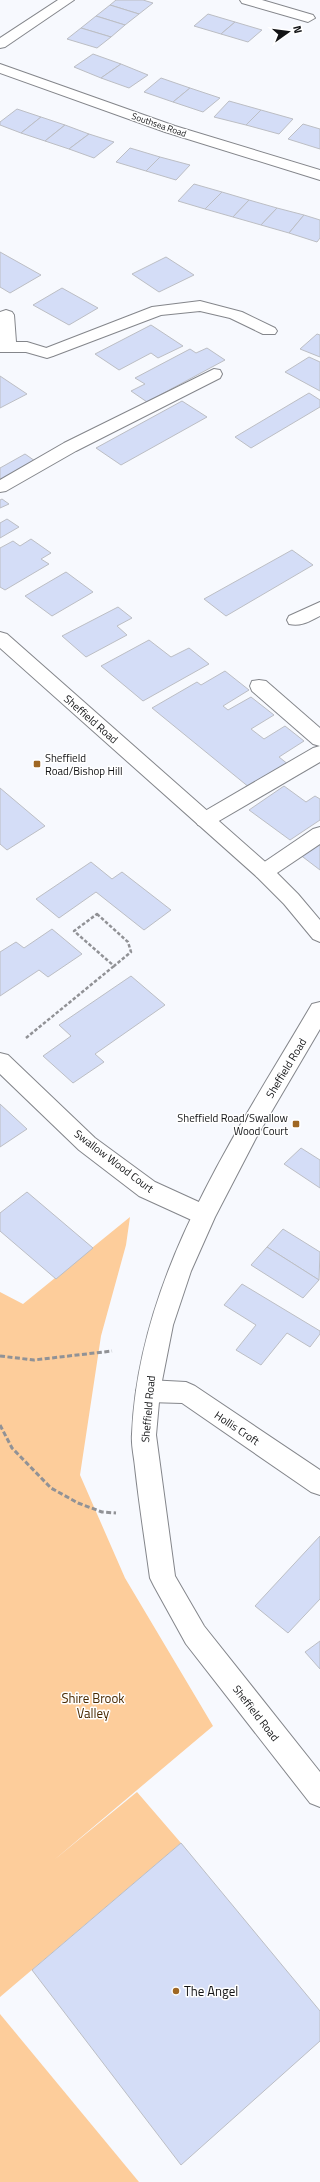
<svg xmlns="http://www.w3.org/2000/svg" width="320" height="2182" viewBox="0 0 320 2182" font-family="'Titillium Web',sans-serif">
<style>
.green{fill:#fdcd9b}
.building{fill:#d4ddf7;stroke:#bcbec4}
.lines{fill:none;stroke-linecap:round;stroke-linejoin:round}
.service-casing{stroke:#84868b;stroke-width:2}
.minor-casing{stroke:#84868b;stroke-width:2}
.secondary-casing{stroke:#84868b;stroke-width:2}
.path-far1{stroke:#919296;stroke-width:2.5;stroke-dasharray:3.5 2;stroke-linecap:butt}
.path{stroke:#919296;stroke-width:3;stroke-dasharray:5 2.5;stroke-linecap:butt}
.service{fill:#fff;fill-rule:evenodd}
.minor{fill:#fff;fill-rule:evenodd}
.secondary{fill:#fff;fill-rule:evenodd}
.poi-dot{fill:#9f6723;stroke:#fff;stroke-width:1.5}
.labels{text-anchor:middle;stroke-width:3;stroke-linejoin:round;paint-order:stroke}
.far-street-label{font-size:9px;fill:#121315;stroke:#fff}
.street-label{font-size:11px;fill:#121315;stroke:#fff}
.poi-label{font-size:11px;fill:#121315;stroke:#fff;text-anchor:start}
.near-park-label{font-size:13px;fill:#492900;stroke:#fff}
.near-poi-label{font-size:13px;fill:#121315;stroke:#fff;text-anchor:start}
</style>
<rect width="100%" height="100%" fill="#f7f9fe"/>
<!-- green -->
<g class="green">
<path d="M130 1217 126 1245 101 1336 80 1475 125 1578 213 1726 54 1860 137 1792 181 1843 0 1997V1292L23 1304Z"/>
<path d="M0 2014 139 2182H0Z"/>
</g>
<!-- building -->
<g class="building">
<path d="M116 0H143L153 3 139 14 110 5Z"/>
<path d="M110 5 139 14 125 25 96 16Z"/>
<path d="M208 14 235 22 221 34 194 26Z"/>
<path d="M96 16 125 25 111 37 81 28Z"/>
<path d="M235 22 262 30 248 42 221 34Z"/>
<path d="M81 28 111 37 97 48 67 39Z"/>
<path d="M93 54 121 64 101 78 74 67Z"/>
<path d="M121 64 148 75 129 88 101 78Z"/>
<path d="M161 78 190 88 173 102 144 92Z"/>
<path d="M190 88 220 98 203 112 173 102Z"/>
<path d="M229 101 261 110 246 125 214 117Z"/>
<path d="M17 109 41 117 21 133 0 125V122Z"/>
<path d="M261 110 293 119 279 134 246 125Z"/>
<path d="M41 117 65 125 45 141 21 133Z"/>
<path d="M303 124 320 129V149L288 139Z"/>
<path d="M65 125 89 134 69 149 45 141Z"/>
<path d="M89 134 114 142 94 158 69 149Z"/>
<path d="M130 148 160 157 146 171 116 162Z"/>
<path d="M160 157 190 165 176 180 146 171Z"/>
<path d="M194 184 222 192 205 209 178 201Z"/>
<path d="M222 192 249 200 233 217 205 209Z"/>
<path d="M249 200 277 208 261 225 233 217Z"/>
<path d="M277 208 304 215 289 233 261 225Z"/>
<path d="M304 215 320 220V238L317 242 289 233Z"/>
<path d="M0 252 41 275 10 293 0 287Z"/>
<path d="M166 257 194 275 159 292 132 274Z"/>
<path d="M62 288 98 308 69 325 33 305Z"/>
<path d="M151 325 183 346 158 358 151 353 119 370 95 354Z"/>
<path d="M317 334 320 335V357L300 349Z"/>
<path d="M207 348 225 360 147 402 131 391 145 384 135 378 190 349 196 353Z"/>
<path d="M309 357 320 362V391L285 372Z"/>
<path d="M0 376 27 394 0 408Z"/>
<path d="M309 393 320 400V407L251 448 235 437Z"/>
<path d="M182 401 207 417 121 465 96 448Z"/>
<path d="M25 454 38 463 0 484V468Z"/>
<path d="M2 499 9 504 0 508V500Z"/>
<path d="M7 519 19 527 0 538V523Z"/>
<path d="M31 539 51 553 41 559 49 564 5 590 0 587V548L13 541 20 546Z"/>
<path d="M292 550 313 565 226 616 204 599Z"/>
<path d="M66 572 93 592 52 616 25 596Z"/>
<path d="M118 607 132 618 117 626 127 635 86 657 62 636Z"/>
<path d="M149 640 171 657 189 648 209 664 143 701 101 666Z"/>
<path d="M225 671 249 690 223 706 228 710 251 697 274 715 251 729 264 739 285 726 304 741 279 757 289 765 250 788 152 708 197 682 201 685Z"/>
<path d="M284 786 306 802 315 796 320 799V820L290 840 249 810Z"/>
<path d="M0 788 45 826 7 850 0 844Z"/>
<path d="M320 840V870L299 854Z"/>
<path d="M91 862 112 879 122 872 171 910 144 930 96 892 59 918 36 899Z"/>
<path d="M52 929 82 954 48 977 39 970 0 996V952L16 942 24 948Z"/>
<path d="M131 976 165 1005 95 1054 104 1062 73 1083 43 1056 71 1036 59 1025Z"/>
<path d="M0 1104 27 1129 0 1147Z"/>
<path d="M301 1148 320 1160V1188L284 1164Z"/>
<path d="M27 1192 93 1248 56 1279 0 1231V1213Z"/>
<path d="M283 1229 320 1252 319 1280 267 1247Z"/>
<path d="M267 1247 319 1280 303 1298 251 1265Z"/>
<path d="M242 1284 320 1331V1334L310 1347 287 1333 261 1365 236 1350 256 1325 224 1305Z"/>
<path d="M320 1536V1599L288 1633 255 1606Z"/>
<path d="M320 1641V1669L305 1652Z"/>
<path d="M181 1843 320 2011V2041L181 2165 32 1970Z"/>
</g>
<g class="lines">
<defs>
<g id="service">
<path d="M200 301 242 312 275 328 277 331 275 334H263L230 318 200 311 161 315 53 356H41L39 353 41 350 152 307Z"/>
<path d="M214 369 220 370 222 374 220 378 76 451 6 491 0 492V480L64 443Z"/>
<path d="M259 680 266 681 320 728V746L313 744 252 691 250 686 252 681Z"/>
<path d="M320 746V762L212 825 205 827 198 825 195 820 198 815 313 748Z"/>
<path d="M320 827V844L271 877 264 879 257 877 254 872 257 867 313 829Z"/>
<path d="M148 1380 186 1382 195 1386 320 1470V1495L311 1492 182 1403 148 1402 139 1398 136 1391 139 1384Z"/>
</g>
<g id="minor">
<path d="M58 0H74L5 47 0 48V38Z"/>
<path d="M240 0H262L313 15 315 18 308 22 242 3Z"/>
<path d="M0 64 175 126 320 170V180L165 132 0 73Z"/>
<path d="M6 310 12 312 14 315 16 342H27L53 350 55 353 53 356 47 358 26 352H0V312Z"/>
<path d="M320 602V616C310 621 301 627 289 624L287 620 289 616Z"/>
<path d="M0 1053 8 1055 95 1138 155 1182 212 1208 215 1215 212 1222 204 1224 196 1222 139 1196 79 1150 0 1074Z"/>
</g>
<g id="secondary">
<path d="M0 632 7 634 271 867 298 894 320 920V942L313 939 284 904 257 877 0 648Z"/>
<path d="M320 1002V1029L256 1138 215 1217 191 1271 173 1325 160 1391 156 1435 175 1576 204 1626 320 1772V1807L310 1803 186 1644 154 1586 150 1578C145 1541 139 1504 135 1467 134 1456 131 1445 132 1434 139 1274 234 1137 312 1004Z"/>
</g>
</defs>
<!-- service casing -->
<use href="#service" class="service-casing"/>
<!-- minor casing -->
<use href="#minor" class="minor-casing"/>
<!-- secondary casing -->
<use href="#secondary" class="secondary-casing"/>
<!-- path-far1 -->
<g class="path-far1">
<path d="M97 914 128 942 131 952 114 966 74 931Z"/>
<path d="M26 1038 114 966"/>
</g>
<!-- path -->
<g class="path">
<path d="M0 1356 34 1360 112 1351"/>
<path d="M0 1425 12 1448 51 1488 78 1503 102 1512 116 1513"/>
</g>
<!-- service -->
<use href="#service" class="service"/>
<!-- minor -->
<use href="#minor" class="minor"/>
<!-- secondary -->
<use href="#secondary" class="secondary"/>
</g>
<!-- markers -->
<g class="poi-dot">
<rect x="33" y="760" width="8" height="8" rx="2"/>
<rect x="292" y="1120" width="8" height="8" rx="2"/>
<circle cx="176" cy="1991" r="4"/>
</g>
<g class="labels">
<!-- far-street labels -->
<g class="far-street-label">
<text transform="translate(159 125) rotate(19)" y="3">Southsea Road</text>
</g>
<!-- street labels -->
<g class="street-label">
<text transform="translate(91 719) rotate(41)" y="4">Sheffield Road</text>
<text transform="translate(286 1068) rotate(-59)" y="4">Sheffield Road</text>
<text transform="translate(114 1161) rotate(37)" y="4">Swallow Wood Court</text>
<text transform="translate(148 1409) rotate(-85)" y="4">Sheffield Road</text>
<text transform="translate(237 1428) rotate(34)" y="4">Hollis Croft</text>
<text transform="translate(256 1713) rotate(52)" y="4">Sheffield Road</text>
</g>
<!-- poi labels -->
<g class="poi-label">
<text x="45" y="762">Sheffield<tspan x="45" dy="13">Road/Bishop Hill</tspan></text>
<text x="288" y="1122" text-anchor="end">Sheffield Road/Swallow<tspan x="288" dy="13">Wood Court</tspan></text>
</g>
<!-- near-park labels -->
<g class="near-park-label">
<text x="93" y="1703">Shire Brook<tspan x="93" dy="15">Valley</tspan></text>
</g>
<!-- near-poi labels -->
<g class="near-poi-label">
<text x="184" y="1996">The Angel</text>
</g>
</g>
<!-- north arrow -->
<g transform="translate(288 32) rotate(76)" stroke="#ffffff" stroke-width="3" paint-order="stroke">
<path d="M0-3L7 15L0 10L-7 15Z" fill="#121315"/>
<text y="-6" font-size="11" font-weight="bold" text-anchor="middle" fill="#121315">N</text>
</g>
</svg>
